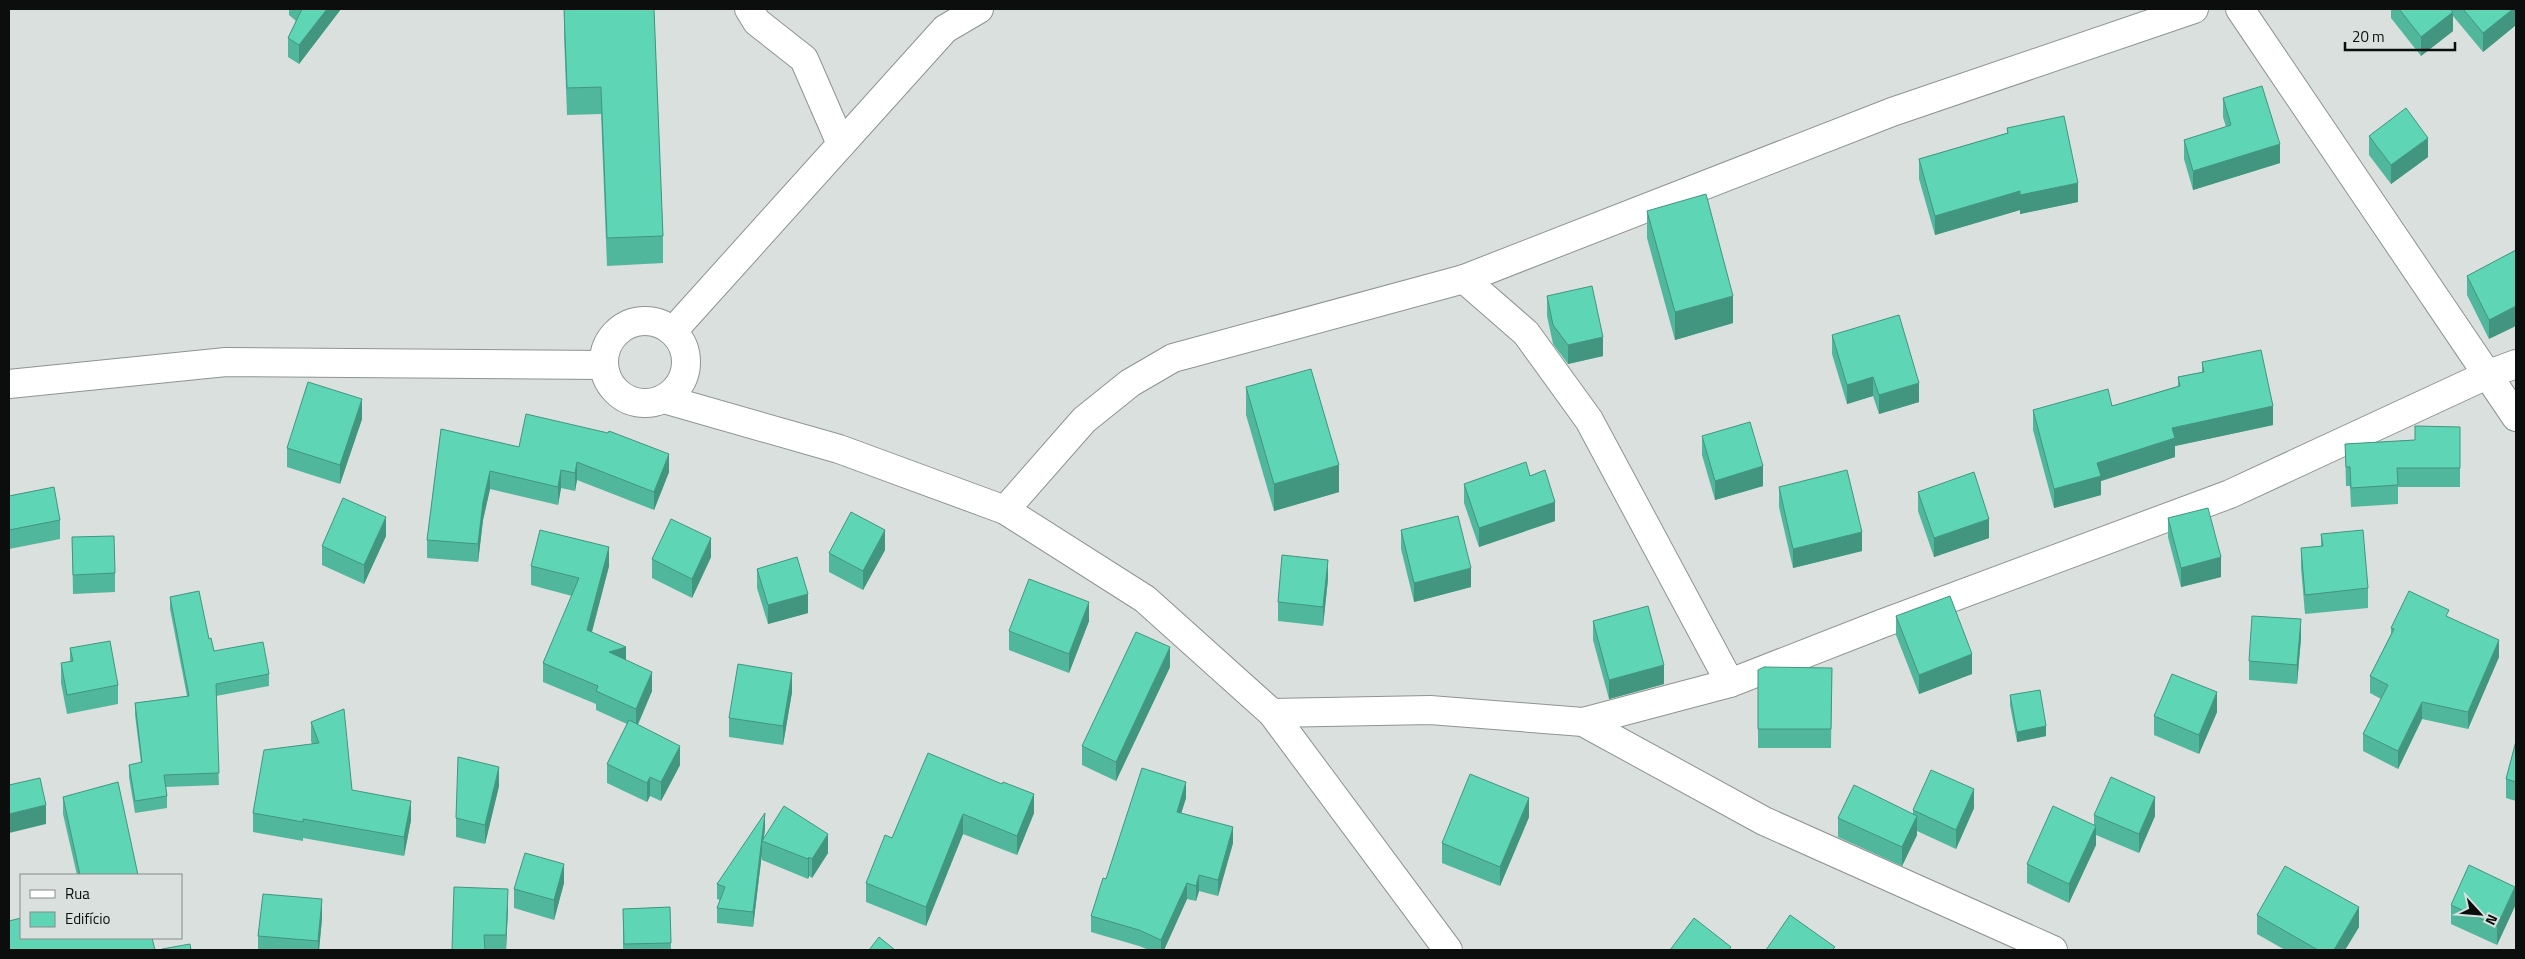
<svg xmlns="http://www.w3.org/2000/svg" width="2525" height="959" viewBox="0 0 2525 959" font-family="'Titillium Web',sans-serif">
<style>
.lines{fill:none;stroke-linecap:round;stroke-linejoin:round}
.street-casing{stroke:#8e9491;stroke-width:30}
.secondary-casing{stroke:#8e9491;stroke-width:30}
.street{stroke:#fff;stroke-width:28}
.secondary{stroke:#fff;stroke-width:28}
.wall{fill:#51b79c}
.shaded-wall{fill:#42957f}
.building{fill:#5ed5b5;stroke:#42957f}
</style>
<rect width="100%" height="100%" fill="#d9e0dd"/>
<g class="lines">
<defs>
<g id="street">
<path d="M749 9 757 22 804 59 841 144"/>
<path d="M2240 9 2516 417"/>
<path d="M1464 279 1526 333 1589 420 1730 683"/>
<circle cx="645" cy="362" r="41"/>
<path d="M673 331 945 29 979 9"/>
<path d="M9 384 226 362 604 365"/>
<path d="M1005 510 1084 420 1130 383 1173 358 1464 279 1892 112 2194 9"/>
<path d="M1272 713 1430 710 1583 722 1764 821 2053 950"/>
<path d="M1583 722 1730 683 1881 624 2230 494 2489 374 2516 364"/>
</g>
<path id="secondary" d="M664 399 839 449 1005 510 1145 599 1272 713 1448 950"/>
</defs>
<!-- street casing -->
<use href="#street" class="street-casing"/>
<!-- secondary casing -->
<use href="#secondary" class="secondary-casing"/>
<!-- street -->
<use href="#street" class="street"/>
<!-- secondary -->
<use href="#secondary" class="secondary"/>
</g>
<!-- wall -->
<g class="wall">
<path d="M289 9H341L299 64 288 57V38L296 21 289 15Z"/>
<path d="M564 9H654L663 236V263L607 266 601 114 567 115 564 35Z"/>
<path d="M2391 9H2516V25L2483 52 2453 16V31L2421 56 2391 18Z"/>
<path d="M2223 98 2280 163 2193 190 2184 159V140L2226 127 2223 117Z"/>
<path d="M2007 128 2078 202 2020 214V210L1935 235 1919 179V159L2007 133Z"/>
<path d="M2369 136 2428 157 2391 184 2369 155Z"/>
<path d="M1647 211 1733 323 1675 340 1647 238Z"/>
<path d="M2516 250 2489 339 2467 295V276Z"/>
<path d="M1547 296 1603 356 1568 364 1553 344 1547 316Z"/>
<path d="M1832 335 1919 402 1879 414 1873 396 1847 404 1832 354Z"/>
<path d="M2202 362 2273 425 2175 446V457L2101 481V495L2054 508 2033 430V410L2112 406 2178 386V377L2202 372Z"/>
<path d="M1246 387 1339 492 1274 511 1246 415Z"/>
<path d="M362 419 340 484 287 467V448Z"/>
<path d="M2460 427V487H2398V504L2351 507 2350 486H2346L2345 444 2415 440Z"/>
<path d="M441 429 519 447 669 472 654 510 577 480 575 491 561 488 558 505 490 489 483 520 478 562 427 558V540Z"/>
<path d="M1702 436 1763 486 1715 500 1702 455Z"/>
<path d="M1530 476 1555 521 1479 547 1464 503V484Z"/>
<path d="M1779 487 1862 551 1793 568 1779 507Z"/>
<path d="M1918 492 1989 538 1934 557 1918 511Z"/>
<path d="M9 496 60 520V539L9 549Z"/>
<path d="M2168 518 2221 577 2181 587 2168 537Z"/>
<path d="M1401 530 1471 587 1414 602 1401 549Z"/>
<path d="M2321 534 2368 588V608L2305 614 2301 568V548L2321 546Z"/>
<path d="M386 536 364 584 322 565V546Z"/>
<path d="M72 537 115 573V592L73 594Z"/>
<path d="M885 550 863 590 829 572V553Z"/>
<path d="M711 557 692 598 652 578V559Z"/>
<path d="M531 566H609L592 632 626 660 652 691 638 725 680 765 661 801 650 796 647 802 607 783V764L627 724 596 710V704L543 682V663L572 596 531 585Z"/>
<path d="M757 569 808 613 768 624 757 588Z"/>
<path d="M1328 579 1323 626 1278 621V602Z"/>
<path d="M170 597 209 639 214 651 269 674V686L216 696 219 785 166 787 167 796V808L135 813 129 777V765L141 763 135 715V703L187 696 170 609Z"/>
<path d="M1896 616 1972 674 1919 694 1896 635Z"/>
<path d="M2449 617 2499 657 2468 729 2422 719 2398 769 2363 751V734L2381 699 2370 693V676L2391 634V628Z"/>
<path d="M1089 621 1069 673 1009 650V631Z"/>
<path d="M1593 621 1664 684 1609 699 1593 640Z"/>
<path d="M2301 638 2297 684 2249 680V661Z"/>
<path d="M70 648 118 685V704L67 714 61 683V663L70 662Z"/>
<path d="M1170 667 1116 781 1082 765V746Z"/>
<path d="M1832 668 1831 748H1758V670Z"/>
<path d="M792 692 783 745 729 737V718Z"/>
<path d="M2010 695 2046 736 2017 742 2010 705Z"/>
<path d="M2217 712 2199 754 2154 735V716Z"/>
<path d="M311 722 352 790 411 820 404 856 303 838V841L253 832V813L312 744 311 741Z"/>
<path d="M2516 741V801L2506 798V779Z"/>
<path d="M928 753 1034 813 1017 855 963 834 926 926 866 902V883L892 838Z"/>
<path d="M499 786 485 844 456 837V818Z"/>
<path d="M63 797 138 875H77L63 814Z"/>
<path d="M1186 798 1181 813 1233 843 1218 896 1199 891 1196 901 1187 899 1164 950H1149L1139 946 1091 932V916L1106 879Z"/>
<path d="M1974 808 1956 849 1917 831V835L1902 866 1838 837V818L1913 814V810Z"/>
<path d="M2094 815 2155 816 2139 853 2096 835V845L2069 903 2027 883V864L2094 825Z"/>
<path d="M1529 817 1500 886 1442 863V843Z"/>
<path d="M765 828 764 838 828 853 812 878 809 876 808 879 762 860V853L753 927 717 923V908L720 900 717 899V884Z"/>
<path d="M564 883 554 920 514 908V889Z"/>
<path d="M2451 905 2515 906 2497 945 2451 924Z"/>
<path d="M670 907 671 950H623V909Z"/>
<path d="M508 908 506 950H452Z"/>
<path d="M2257 915 2359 927 2345 950H2285L2257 934Z"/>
<path d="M322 918 319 950H258V936Z"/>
</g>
<!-- shaded-wall -->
<g class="shaded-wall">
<path d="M327 9H341L299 64V45Z"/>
<path d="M2513 9H2516V25L2483 52V33Z"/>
<path d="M2453 12V31L2421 56V37Z"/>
<path d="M2428 138V157L2391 184V165Z"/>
<path d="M2280 144V163L2193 190V171Z"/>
<path d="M2078 183V202L2020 214V195Z"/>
<path d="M2020 191V210L1935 235V216Z"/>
<path d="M1733 296V323L1675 340V312Z"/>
<path d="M2516 306V326L2489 339V320Z"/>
<path d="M1603 337V356L1568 364V345Z"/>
<path d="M1873 377V396L1847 404V385Z"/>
<path d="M1919 383V402L1879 414V395Z"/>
<path d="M362 399V419L340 484V465Z"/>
<path d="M2273 406V425L2175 446V457L2101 481V495L2054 508V489L2097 463 2172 428Z"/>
<path d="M669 454V472L654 510V492Z"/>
<path d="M577 462V480L575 491V473Z"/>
<path d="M1339 465V492L1274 511V484Z"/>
<path d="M1763 466V486L1715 500V481Z"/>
<path d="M561 470V488L558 505V487Z"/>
<path d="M490 471V489L483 520 478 562V544L483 502Z"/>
<path d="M1555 502V521L1479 547V528Z"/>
<path d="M386 517V536L364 584V565Z"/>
<path d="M1989 519V538L1934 557V538Z"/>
<path d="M885 530V550L863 590V571Z"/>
<path d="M1862 532V551L1793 568V549Z"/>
<path d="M711 538V557L692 598V579Z"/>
<path d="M609 547V566L587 650V630Z"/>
<path d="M2221 557V577L2181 587V568Z"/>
<path d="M1328 560V579L1323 626V607Z"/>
<path d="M1471 568V587L1414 602V583Z"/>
<path d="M808 594V613L768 624V605Z"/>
<path d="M1089 602V621L1069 673V654Z"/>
<path d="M2301 619V638L2297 684V665Z"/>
<path d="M2499 640V657L2468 729V712Z"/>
<path d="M626 647V666L609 652Z"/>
<path d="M1170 647V667L1116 781V762Z"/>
<path d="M1972 654V674L1919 694V675Z"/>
<path d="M1664 665V684L1609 699V680Z"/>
<path d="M652 672V691L636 728V709Z"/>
<path d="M792 673V692L783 745V726Z"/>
<path d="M2217 692V712L2199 754V735Z"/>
<path d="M2422 702V719L2398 769V751Z"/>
<path d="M2046 726V736L2017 742V732Z"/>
<path d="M680 746V765L661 801V782Z"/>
<path d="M499 767V786L485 844V825Z"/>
<path d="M650 777V796L647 802V783Z"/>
<path d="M1186 782V798L1177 827V812Z"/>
<path d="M1974 789V808L1956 849V830Z"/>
<path d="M1034 794V813L1017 855V836Z"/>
<path d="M2155 797V816L2139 853V834Z"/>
<path d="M1529 798V817L1500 886V867Z"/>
<path d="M411 801V820L404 856V837Z"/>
<path d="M46 805V824L9 833V814Z"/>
<path d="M765 813V828L763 842 762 841V853L753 927V912Z"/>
<path d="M963 814V834L926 926V907Z"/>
<path d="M1917 816V835L1902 866V847Z"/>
<path d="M2096 826V845L2069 903V884Z"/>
<path d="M1233 827V843L1218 896V880Z"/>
<path d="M828 834V853L812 878V859Z"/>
<path d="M809 857V876L808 879V859Z"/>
<path d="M564 864V883L554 920V900Z"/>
<path d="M1199 875V891L1196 901V886Z"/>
<path d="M1187 883V899L1164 950H1161V940Z"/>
<path d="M2515 887V906L2497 945V926Z"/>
<path d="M508 889V908L506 950V935Z"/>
<path d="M322 899V918L319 950H318V941Z"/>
<path d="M2359 907V927L2345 950H2334Z"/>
</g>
<!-- building -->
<g class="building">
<path d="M302 9H327L299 45 288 38Z"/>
<path d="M564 9H654L663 236 607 238 601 87 567 88Z"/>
<path d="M2399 9H2450L2453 12 2421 37Z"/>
<path d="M2463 9H2513L2483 33Z"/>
<path d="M2262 86 2280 144 2193 171 2184 140 2231 125 2223 98Z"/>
<path d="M2406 108 2428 138 2391 165 2369 136Z"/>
<path d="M2064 116 2078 183 2020 195V191L1935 216 1919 159 2008 133 2007 128Z"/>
<path d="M1706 194 1733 296 1675 312 1647 211Z"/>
<path d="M2516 250V306L2489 320 2467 276Z"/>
<path d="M1592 286 1603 337 1568 345 1553 325 1547 296Z"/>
<path d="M1899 315 1919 383 1879 395 1873 377 1847 385 1832 335Z"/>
<path d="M2261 350 2273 406 2172 428 2175 438 2097 463 2101 476 2054 489 2033 410 2108 389 2112 406 2180 386 2178 377 2204 372 2202 362Z"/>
<path d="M1311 369 1339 465 1274 484 1246 387Z"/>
<path d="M308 382 362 399 340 465 287 448Z"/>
<path d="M526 414 608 433 609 431 669 454 654 492 577 462 575 473 561 470 558 487 490 471 483 502 478 544 427 540 441 429 519 447Z"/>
<path d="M1750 422 1763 466 1715 481 1702 436Z"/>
<path d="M2415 426 2460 427V468H2397L2398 485 2351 488 2350 467H2346L2345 444 2415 440Z"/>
<path d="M1526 462 1530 476 1545 470 1555 502 1479 528 1464 484Z"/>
<path d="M1847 470 1862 532 1793 549 1779 487Z"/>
<path d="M1974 472 1989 519 1934 538 1918 492Z"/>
<path d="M54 487 60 520 9 530V496Z"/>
<path d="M343 498 386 517 364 565 322 546Z"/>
<path d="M2208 508 2221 557 2181 568 2168 518Z"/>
<path d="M851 512 885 530 863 571 829 553Z"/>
<path d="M1458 516 1471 568 1414 583 1401 530Z"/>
<path d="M671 519 711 538 692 579 652 559Z"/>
<path d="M540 530 609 547 587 630 626 647 609 652 652 672 636 709 596 691 598 686 543 663 579 578 531 566Z"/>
<path d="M2363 530 2368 588 2305 595 2301 548 2323 546 2321 534Z"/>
<path d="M114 536 115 573 73 575 72 537Z"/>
<path d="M1282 555 1328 560 1323 607 1278 602Z"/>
<path d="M797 557 808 594 768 605 757 569Z"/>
<path d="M1029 579 1089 602 1069 654 1009 631Z"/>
<path d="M199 591 209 639 211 638 214 651 263 642 269 674 216 684 219 773 164 775 167 796 135 801 129 765 142 762 135 703 189 696 170 597Z"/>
<path d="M2409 591 2449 610 2446 616 2499 640 2468 712 2422 702 2398 751 2363 734 2388 685 2370 676 2394 629 2391 628Z"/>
<path d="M1950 596 1972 654 1919 675 1896 616Z"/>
<path d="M1648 606 1664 665 1609 680 1593 621Z"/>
<path d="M2252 616 2301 619 2297 665 2249 661Z"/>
<path d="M1136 632 1170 647 1116 762 1082 746Z"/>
<path d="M110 641 118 685 67 695 61 663 73 661 70 648Z"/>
<path d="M738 664 792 673 783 726 729 718Z"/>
<path d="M1764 667 1832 668 1831 729H1758V670Z"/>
<path d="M2172 674 2217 692 2199 735 2154 716Z"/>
<path d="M2040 690 2046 726 2017 732 2010 695Z"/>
<path d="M344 709 352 790 411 801 404 837 303 819V822L253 813 264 750 319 743 311 722Z"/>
<path d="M629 720 680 746 661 782 650 777 647 783 607 764Z"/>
<path d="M2516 741V782L2506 779Z"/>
<path d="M928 753 1002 784 1003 782 1034 794 1017 836 963 814 926 907 866 883 885 835 892 838Z"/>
<path d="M458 757 499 767 485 825 456 818Z"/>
<path d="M1142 768 1186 782 1177 812 1233 827 1218 880 1199 875 1196 886 1187 883 1161 940 1139 930 1091 916 1103 878 1106 879Z"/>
<path d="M1931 770 1974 789 1956 830 1913 810Z"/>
<path d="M1470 774 1529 798 1500 867 1442 843Z"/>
<path d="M2111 777 2155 797 2139 834 2094 815Z"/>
<path d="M40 778 46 805 9 814V785Z"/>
<path d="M118 782 138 875H80L63 797Z"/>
<path d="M1854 785 1917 816 1902 847 1838 818Z"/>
<path d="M784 806 828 834 812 859 809 857 808 859 762 841Z"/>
<path d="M2053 806 2096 826 2069 884 2027 864Z"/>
<path d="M765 813 753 912 717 908 725 887 717 884Z"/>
<path d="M525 853 564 864 554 900 514 889Z"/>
<path d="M2469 865 2515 887 2497 926 2451 905Z"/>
<path d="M2285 866 2359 907 2334 950H2318L2257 915Z"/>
<path d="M454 887 508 889 506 935H484L485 950H452Z"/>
<path d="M263 894 322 899 318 941 258 936Z"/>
<path d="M670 907 671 943 624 944 623 909Z"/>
<path d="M1790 915 1835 947 1832 950H1766Z"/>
<path d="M21 918V938H152L155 950H9V921Z"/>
<path d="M1694 918 1731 947 1729 950H1670Z"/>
<path d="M879 937 895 950H869Z"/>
<path d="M190 944 191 950H162V949Z"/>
</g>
<!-- border -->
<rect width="2525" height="959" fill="none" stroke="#0c0e0d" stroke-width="20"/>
<!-- legend -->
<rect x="20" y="874" width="162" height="65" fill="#d9e0dd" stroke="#878c8a"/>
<rect x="30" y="890" width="25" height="8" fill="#ffffff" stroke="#878c8a"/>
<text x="65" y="899" font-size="15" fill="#0c0e0d">Rua</text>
<rect x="30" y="912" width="25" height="15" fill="#5ed5b5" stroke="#878c8a"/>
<text x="65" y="924" font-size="15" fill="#0c0e0d">Edifício</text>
<!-- north arrow -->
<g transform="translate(2480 914) rotate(116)" stroke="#d9e0dd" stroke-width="4" paint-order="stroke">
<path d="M0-4L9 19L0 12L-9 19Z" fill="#0c0e0d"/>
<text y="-8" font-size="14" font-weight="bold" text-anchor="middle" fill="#0c0e0d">N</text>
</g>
<!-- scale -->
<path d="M2345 42v8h110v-8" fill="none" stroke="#0c0e0d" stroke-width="2.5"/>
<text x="2352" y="42" font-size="15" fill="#0c0e0d" stroke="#d9e0dd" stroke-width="4" paint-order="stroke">20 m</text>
</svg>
